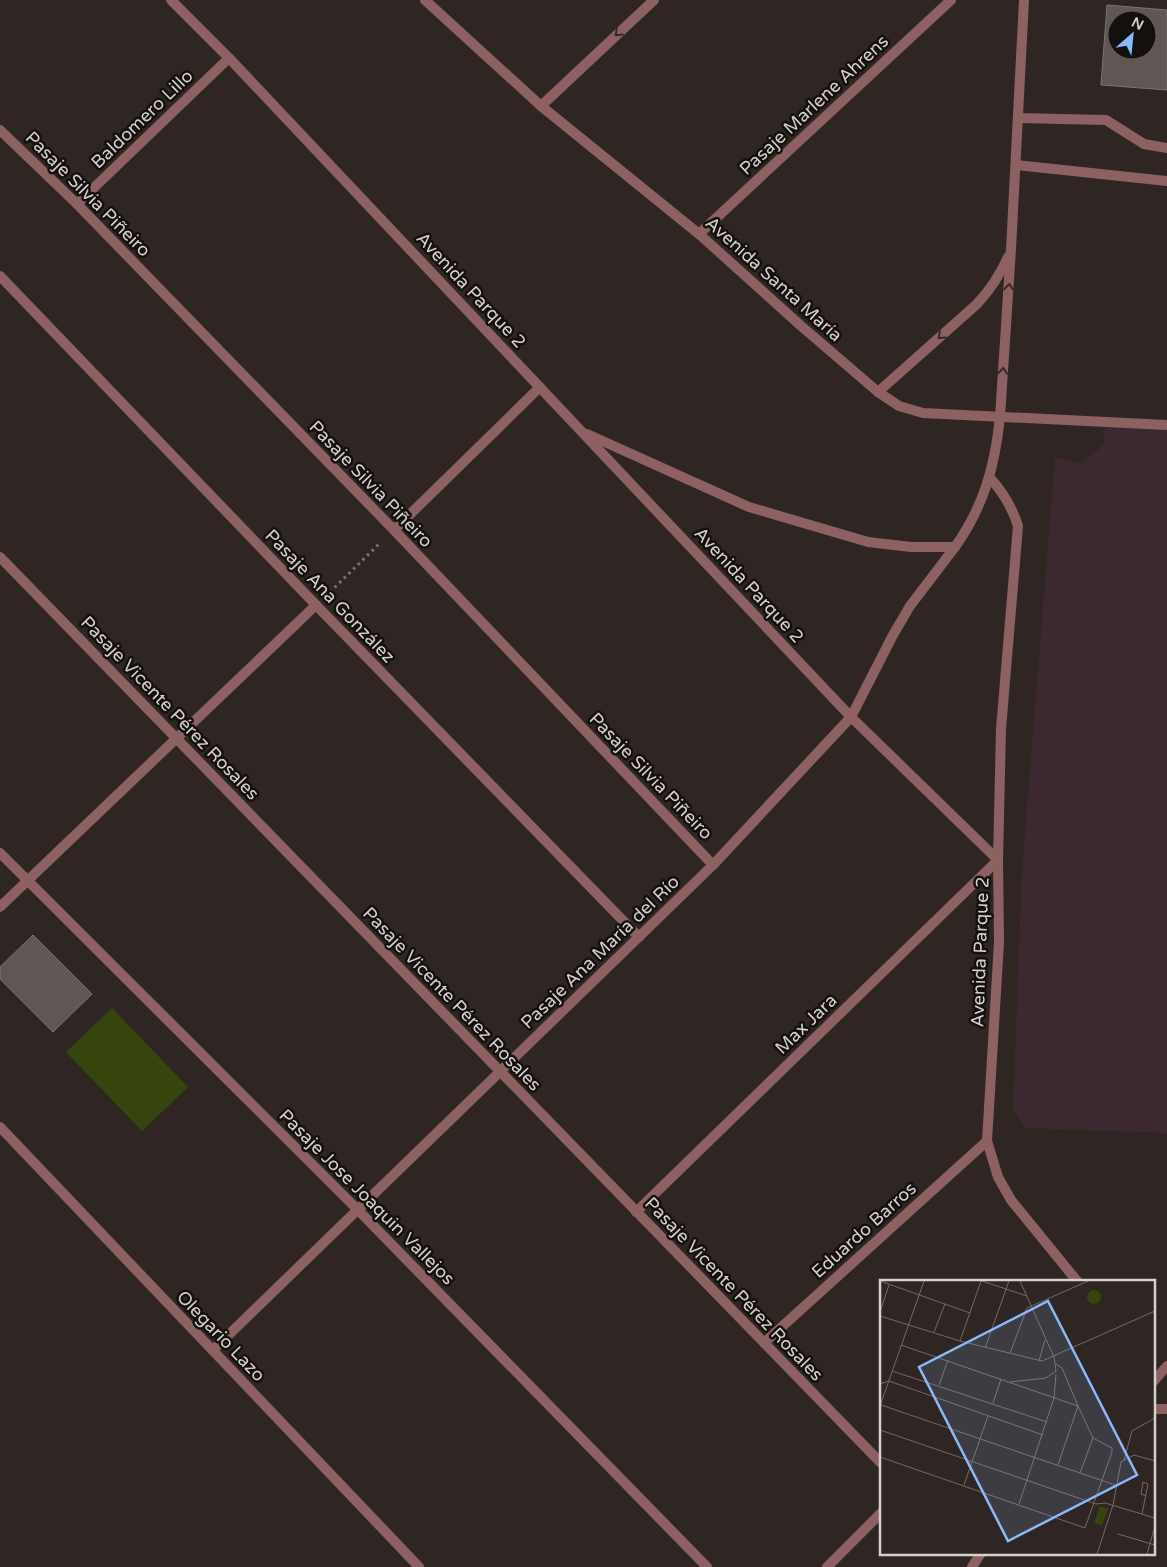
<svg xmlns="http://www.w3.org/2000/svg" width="1167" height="1567" viewBox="0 0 1167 1567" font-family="'Varela Round',sans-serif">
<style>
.industrial{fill:#3c292f}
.green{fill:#36440d}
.building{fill:#605653;stroke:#7e736f;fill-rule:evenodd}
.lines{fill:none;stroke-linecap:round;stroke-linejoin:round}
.path{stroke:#7d7573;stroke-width:3;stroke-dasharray:2.5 4;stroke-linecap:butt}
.service{stroke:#8d6162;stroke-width:10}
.minor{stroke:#8d6162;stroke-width:10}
.tertiary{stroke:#8d6162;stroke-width:10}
.oneway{stroke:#382827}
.labels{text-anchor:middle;stroke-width:5;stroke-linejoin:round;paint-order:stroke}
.street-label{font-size:18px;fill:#d6d0ce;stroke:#14100e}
.inset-road{fill:none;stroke:#726a67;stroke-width:1}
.view{fill:#8abafc;fill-opacity:0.15;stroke:#8abafc;stroke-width:2.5}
.inset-edge{fill:none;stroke:#d6d0ce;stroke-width:2.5}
</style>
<rect width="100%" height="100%" fill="#2f2623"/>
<!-- industrial -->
<path class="industrial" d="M1104 422 1167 426V1133L1025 1128 1013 1108 1022 870 1055 458 1083 463 1104 444Z"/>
<!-- green -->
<path class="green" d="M112 1008 188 1087 142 1131 66 1052Z"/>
<!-- building -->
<g class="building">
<path d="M1107 5 1167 10V90L1101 85ZM1117 20H1147V50H1117Z"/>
<path d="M33 935 92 994 53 1032 0 979V967Z"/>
</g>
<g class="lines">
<!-- path -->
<path class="path" d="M330 592 379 544"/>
<!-- service -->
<g class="service">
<path d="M1018 118 1106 120 1144 144 1167 148"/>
<path d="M1016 165 1167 181"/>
</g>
<!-- minor -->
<g class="minor">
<path d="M171 0 229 58 851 717 998 860 999 942 987 1141 998 1177 1011 1200 1077 1281"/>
<path d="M541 106 654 0"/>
<path d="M0 130 77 204 394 530 713 865"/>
<path d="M77 204 229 58"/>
<path d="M699 234 951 0"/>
<path d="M0 276 316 605 639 937"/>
<path d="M587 434 749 507 868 542 911 547H955C984 506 995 466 1000 417"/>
<path d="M394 530 540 387"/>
<path d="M0 557 881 1463"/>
<path d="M0 853 358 1210 707 1567"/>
<path d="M0 907 316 605"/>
<path d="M0 1127 419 1567"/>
<path d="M636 1212 998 860 1001 729 1018 526C1012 507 1004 493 990 478"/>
<path d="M764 1343 987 1141"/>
<path d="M213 1350 713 865 851 717 893 635 910 606 955 547"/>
<path d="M1153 1382 1167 1366"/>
<path d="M1153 1409H1167"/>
<path d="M827 1567 881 1513"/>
<path d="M972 1567 981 1553"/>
</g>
<!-- tertiary -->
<g class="tertiary">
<path d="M425 0 541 106 699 234 800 325 878 392 899 406 923 413 1167 425"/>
<path d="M878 392 977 304C991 289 1000 275 1008 257"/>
<path d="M1000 417 1011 249 1024 0"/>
</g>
</g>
<!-- one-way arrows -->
<defs><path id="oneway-chevron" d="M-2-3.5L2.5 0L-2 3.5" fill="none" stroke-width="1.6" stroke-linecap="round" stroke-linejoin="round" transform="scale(1.25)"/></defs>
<g class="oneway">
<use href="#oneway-chevron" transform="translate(618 33) rotate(137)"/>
<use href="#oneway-chevron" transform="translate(1009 287) rotate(-86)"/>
<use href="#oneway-chevron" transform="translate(941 336) rotate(138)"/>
<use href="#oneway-chevron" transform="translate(1003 371) rotate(-86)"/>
</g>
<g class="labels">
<!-- street labels -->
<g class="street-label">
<text transform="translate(814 105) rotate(-43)" y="6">Pasaje Marlene Ahrens</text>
<text transform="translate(142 119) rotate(-44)" y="6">Baldomero Lillo</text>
<text transform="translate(88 194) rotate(45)" y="6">Pasaje Silvia Piñeiro</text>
<text transform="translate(774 279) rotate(42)" y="6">Avenida Santa María</text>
<text transform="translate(471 290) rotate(47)" y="6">Avenida Parque 2</text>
<text transform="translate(371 484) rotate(46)" y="6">Pasaje Silvia Piñeiro</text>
<text transform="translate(749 585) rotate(47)" y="6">Avenida Parque 2</text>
<text transform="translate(330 596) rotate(46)" y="6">Pasaje Ana González</text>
<text transform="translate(170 708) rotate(46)" y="6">Pasaje Vicente Pérez Rosales</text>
<text transform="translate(651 776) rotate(46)" y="6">Pasaje Silvia Piñeiro</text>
<text transform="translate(600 952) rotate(-44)" y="6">Pasaje Ana María del Río</text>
<text transform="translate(980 952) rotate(-88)" y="6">Avenida Parque 2</text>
<text transform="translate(452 999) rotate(46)" y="6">Pasaje Vicente Pérez Rosales</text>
<text transform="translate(806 1024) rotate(-44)" y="6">Max Jara</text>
<text transform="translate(367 1197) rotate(45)" y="6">Pasaje Jose Joaquin Vallejos</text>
<text transform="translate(864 1230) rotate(-42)" y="6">Eduardo Barros</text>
<text transform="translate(734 1289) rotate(46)" y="6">Pasaje Vicente Pérez Rosales</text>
<text transform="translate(221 1336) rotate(46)" y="6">Olegario Lazo</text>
</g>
</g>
<!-- overview -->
<g transform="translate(880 1280)">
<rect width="275" height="275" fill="#2f2623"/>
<path d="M207 17a7 7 0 1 1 14 0a7 7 0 1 1-14 0ZM220 226 228 229 222 245 214 243Z" fill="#36440d"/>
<path class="inset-road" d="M0 1 90 33M102 1 147 16M0 32 9 5M0 36 80 61 162 81 275 31M54 52 65 24M80 61 101 1M105 68 129 1M130 73 147 28 208 1M159 81 165 60M176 84 182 88 198 126 178 185M12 91 167 142M130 102 166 98 176 91 174 77 140 1M0 104 9 101 163 155M59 105 68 80M113 123 121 99M1 125 235 205M0 126 44 1M0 150 216 224 225 223 275 238M0 177 205 248 232 172V168L213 158 198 126 21 65M244 180 252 151 275 138M200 193 213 158M84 205 108 136M139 224 174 118 176 94M262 234 268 204 263 202 261 214 266 216M238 254 275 265M217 274 233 225 241 182 254 175 275 181M267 274 275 246"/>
<path class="view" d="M168 21 257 195 128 261 39 87Z"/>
<rect width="275" height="275" class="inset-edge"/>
</g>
<!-- north arrow -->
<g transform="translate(1132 35) rotate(27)"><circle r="24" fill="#14100e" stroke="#625d5b"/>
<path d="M0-4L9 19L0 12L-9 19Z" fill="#8abafc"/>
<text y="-8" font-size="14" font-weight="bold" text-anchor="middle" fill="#d6d0ce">N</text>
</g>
</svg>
